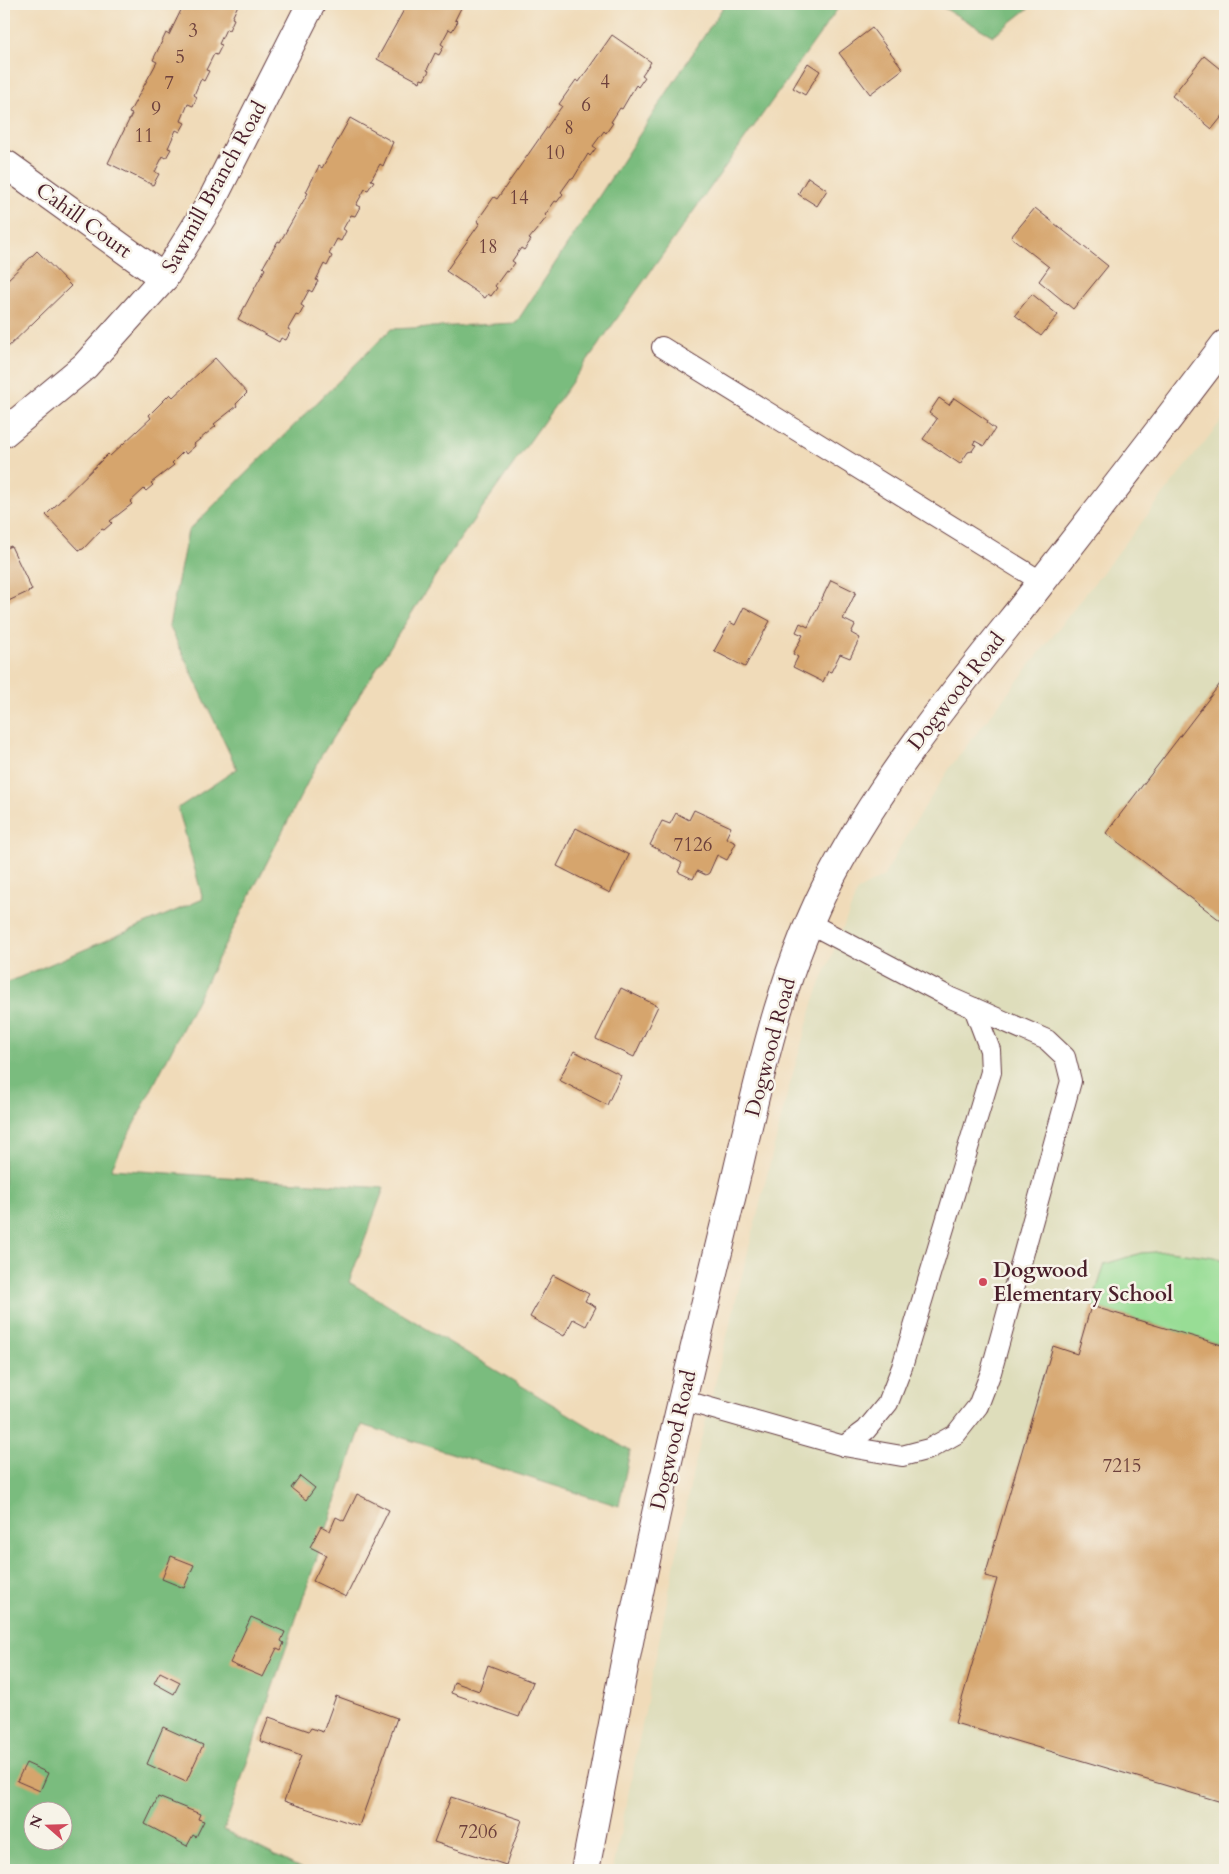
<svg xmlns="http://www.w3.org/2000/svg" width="1229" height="1874" viewBox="0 0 1229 1874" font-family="Cardo,serif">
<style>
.built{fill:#deddbb}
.green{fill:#98dd95;stroke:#717e60}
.forest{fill:#7abc7e;stroke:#626e54;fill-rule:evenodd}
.building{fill:#d6a56d}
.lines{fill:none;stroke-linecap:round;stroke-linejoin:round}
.service-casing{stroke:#633b40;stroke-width:22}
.minor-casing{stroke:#633b40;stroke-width:30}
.tertiary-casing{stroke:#633b40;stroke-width:30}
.service{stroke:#fff;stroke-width:20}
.minor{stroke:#fff;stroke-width:28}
.tertiary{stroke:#fff;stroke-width:28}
.poi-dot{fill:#d1495b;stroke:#f7f3e8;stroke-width:2}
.labels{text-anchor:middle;stroke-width:5;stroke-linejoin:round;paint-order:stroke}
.number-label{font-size:19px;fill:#6d403c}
.street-label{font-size:21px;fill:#4a1f2b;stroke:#f7f3e8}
.poi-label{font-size:21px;font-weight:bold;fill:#4a1f2b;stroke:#f7f3e8;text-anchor:start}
</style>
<rect width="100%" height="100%" fill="#f7f3e8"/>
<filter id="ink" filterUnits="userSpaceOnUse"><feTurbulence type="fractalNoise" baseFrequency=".02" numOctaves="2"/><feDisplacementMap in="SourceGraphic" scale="10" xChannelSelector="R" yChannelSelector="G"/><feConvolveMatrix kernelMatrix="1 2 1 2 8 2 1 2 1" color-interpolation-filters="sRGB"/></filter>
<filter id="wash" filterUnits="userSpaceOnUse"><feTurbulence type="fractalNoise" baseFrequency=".0096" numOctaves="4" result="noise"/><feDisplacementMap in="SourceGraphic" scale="20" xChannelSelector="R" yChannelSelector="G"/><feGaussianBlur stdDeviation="1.12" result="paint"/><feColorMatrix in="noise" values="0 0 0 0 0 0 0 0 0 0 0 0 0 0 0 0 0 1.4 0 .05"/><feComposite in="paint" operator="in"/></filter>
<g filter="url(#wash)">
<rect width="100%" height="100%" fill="#f0dbb9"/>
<!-- built -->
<path class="built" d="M1225 416V1870H613L693 1472 788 1091 814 1000 858 890 884 876 908 833 951 766Z"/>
<!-- green -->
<path class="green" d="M1169 1251 1215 1257 1225 1262V1346L1091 1306 1105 1264 1141 1253Z"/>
<!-- forest -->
<g class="forest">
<path d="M725 4H841L448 556 321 756 111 1169 384 1188 349 1282 630 1451 619 1506 362 1425 224 1830 304 1870H4V984L203 899 178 808 237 769 169 625 188 531 391 329 516 323ZM32 1812H62V1842H32Z"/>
<path d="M937 4H1034L993 36Z"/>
</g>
<g id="blocks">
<!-- building -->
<g class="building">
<path d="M184 4 238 5 232 18 234 19 229 30 226 29 219 44 222 45 217 55 214 54 206 70 209 71 204 81 201 79 194 95 197 97 193 106 188 104 181 121 185 123 180 132 176 130 168 148 171 149 166 158 163 156 155 172 159 174 153 185 108 163 132 114 129 113 157 62 153 60 166 33 169 35Z"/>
<path d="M404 4H463L455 20 458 21 452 31 449 29 441 44 444 46 439 55 435 53 427 70 429 71 424 80 421 79 420 82 377 59 405 8 402 7Z"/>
<path d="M872 28 903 69 870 94 839 53Z"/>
<path d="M612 35 651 62 642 75 645 77 638 87 636 85 622 109 620 108 611 122 613 123 606 133 604 131 593 146 596 148 590 156 588 154 573 179 571 178 561 192 563 194 557 202 555 201 545 215 547 217 529 239 531 240 524 250 521 248 512 261 515 263 508 272 506 271 495 286 497 288 491 296 488 294 485 298 446 271 480 223 477 221 494 197 497 199 562 106 559 104 576 80 579 82Z"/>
<path d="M1204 56 1225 73V113L1212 129 1172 96Z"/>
<path d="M808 63 820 71 805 95 793 88Z"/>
<path d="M350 118 393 142 383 166 380 164 371 180 374 181 368 190 365 189 356 205 360 207 355 216 351 215 343 229 346 231 341 241 337 239 329 254 332 256 327 266 324 264 316 280 318 281 312 292 309 290 301 305 304 307 299 316 296 315 288 329 291 331 286 340 281 338 279 342 238 319 265 269 263 267 278 241 280 242 308 193 306 192 319 166 322 168Z"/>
<path d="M808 177 827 190 817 206 798 194Z"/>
<path d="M1035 208 1108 266 1073 309 1039 281 1049 267 1011 237Z"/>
<path d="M37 251 71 286 4 351V283Z"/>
<path d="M1032 294 1058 315 1041 336 1015 315Z"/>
<path d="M215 358 247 393 236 404 237 406 214 424 216 426 194 444 195 446 186 454 184 451 172 463 174 465 151 483 153 485 146 491 144 489 130 502 132 504 110 521 112 523 104 530 102 529 83 549 79 550 46 515 108 454 110 456 151 418 149 415 170 394 173 397Z"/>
<path d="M939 398 949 405 954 398 988 421 987 423 995 429 984 446 975 441 973 444 976 445 972 451 968 452 960 464 923 439 937 419 929 413Z"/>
<path d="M11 546 32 590 4 603V549Z"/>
<path d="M831 580 856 592 843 619 855 625 851 633 860 638 850 658 840 654 831 672 828 671 823 682 793 667 798 657 793 654 803 635 796 632 800 623 808 627Z"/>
<path d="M744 607 770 621 745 667 714 651 730 622 735 625Z"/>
<path d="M1223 680 1225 682V924L1106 833Z"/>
<path d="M694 810 731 827 726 838 736 843 727 860 717 855 709 873 706 875 697 871 693 879 678 872 682 863 650 845 662 821 670 824 676 813 689 820Z"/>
<path d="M576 828 629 855 610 893 557 866Z"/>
<path d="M621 988 658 1006 634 1057 596 1039Z"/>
<path d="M574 1051 621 1075 607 1105 559 1080Z"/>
<path d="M553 1275 589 1294 585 1301 596 1307 586 1326 573 1319 564 1336 530 1317Z"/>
<path d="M1091 1306 1225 1346V1803L955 1723 997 1579 985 1576 1053 1346 1077 1354Z"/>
<path d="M300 1476 315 1488 306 1500 291 1488Z"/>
<path d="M357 1494 389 1510 346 1597 313 1581 326 1555 310 1547 321 1526 330 1531 336 1517 344 1521Z"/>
<path d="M171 1556 194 1565 184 1588 162 1579Z"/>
<path d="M251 1617 285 1632 281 1641 284 1643 281 1650 277 1648 263 1677 230 1663Z"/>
<path d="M488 1665 533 1682 519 1717 451 1693 454 1682 479 1691Z"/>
<path d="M160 1672 180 1682 174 1694 154 1683Z"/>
<path d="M336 1696 397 1718 359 1826 284 1801 301 1756 260 1741 269 1717 309 1731 311 1728 323 1732Z"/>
<path d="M163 1727 203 1745 186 1782 147 1764Z"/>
<path d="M26 1763 48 1773 40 1791 17 1781Z"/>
<path d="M158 1797 200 1814 198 1819 204 1821 196 1837 193 1835 187 1846 145 1824Z"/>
<path d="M451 1797 522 1820 506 1865 434 1842Z"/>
</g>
</g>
</g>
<g filter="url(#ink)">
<use href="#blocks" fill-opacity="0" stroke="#633b40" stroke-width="1"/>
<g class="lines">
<defs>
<g id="service">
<path d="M662 347 1042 582"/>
<path d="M682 1400 844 1446 902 1456 929 1449 956 1434 978 1406 991 1372 1071 1081 1065 1057 1047 1040 951 998 809 923"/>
<path d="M844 1446 866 1430 888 1403 902 1367 991 1072 990 1050 974 1008"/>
</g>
<g id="minor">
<path d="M4 169 7 165 164 278"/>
<path d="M4 433 85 366 164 278 210 204 311 4"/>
</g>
<path id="tertiary" d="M585 1870C607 1759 626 1648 651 1537 674 1429 701 1322 727 1215 755 1101 776 980 832 875 884 777 954 692 1023 606 1091 519 1159 432 1225 344"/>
</defs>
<!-- service casing -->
<use href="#service" class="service-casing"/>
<!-- minor casing -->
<use href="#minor" class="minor-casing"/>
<!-- tertiary casing -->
<use href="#tertiary" class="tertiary-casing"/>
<!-- service -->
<use href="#service" class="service"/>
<!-- minor -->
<use href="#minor" class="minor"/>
<!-- tertiary -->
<use href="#tertiary" class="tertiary"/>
</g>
</g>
<!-- markers -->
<circle class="poi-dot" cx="983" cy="1282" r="5"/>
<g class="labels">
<!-- number labels -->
<g class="number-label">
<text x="193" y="37">3</text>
<text x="180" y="63">5</text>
<text x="605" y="88">4</text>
<text x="169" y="89">7</text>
<text x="586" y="111">6</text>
<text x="156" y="115">9</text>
<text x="569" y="134">8</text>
<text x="144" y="142">11</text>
<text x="555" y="159">10</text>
<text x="519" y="204">14</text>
<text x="488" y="253">18</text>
<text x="693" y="851">7126</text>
<text x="1122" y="1472">7215</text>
<text x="478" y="1838">7206</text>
</g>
<!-- street labels -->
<g class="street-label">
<text transform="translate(214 187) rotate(-61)" y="7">Sawmill Branch Road</text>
<text transform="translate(84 220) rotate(36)" y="7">Cahill Court</text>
<text transform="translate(956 691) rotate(-52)" y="7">Dogwood Road</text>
<text transform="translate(770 1047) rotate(-75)" y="7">Dogwood Road</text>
<text transform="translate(673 1440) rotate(-77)" y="7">Dogwood Road</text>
</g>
<!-- poi labels -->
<g class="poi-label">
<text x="993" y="1277">Dogwood<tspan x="993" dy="24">Elementary School</tspan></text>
</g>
</g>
<!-- margin -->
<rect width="1229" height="1874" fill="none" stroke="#f7f3e8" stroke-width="20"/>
<!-- north arrow -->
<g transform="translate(48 1826) rotate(290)"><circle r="24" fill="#f7f3e8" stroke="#b29e9c"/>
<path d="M0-4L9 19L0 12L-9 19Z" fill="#d1495b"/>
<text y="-8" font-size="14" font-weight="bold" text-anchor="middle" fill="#4a1f2b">N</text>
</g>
</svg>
